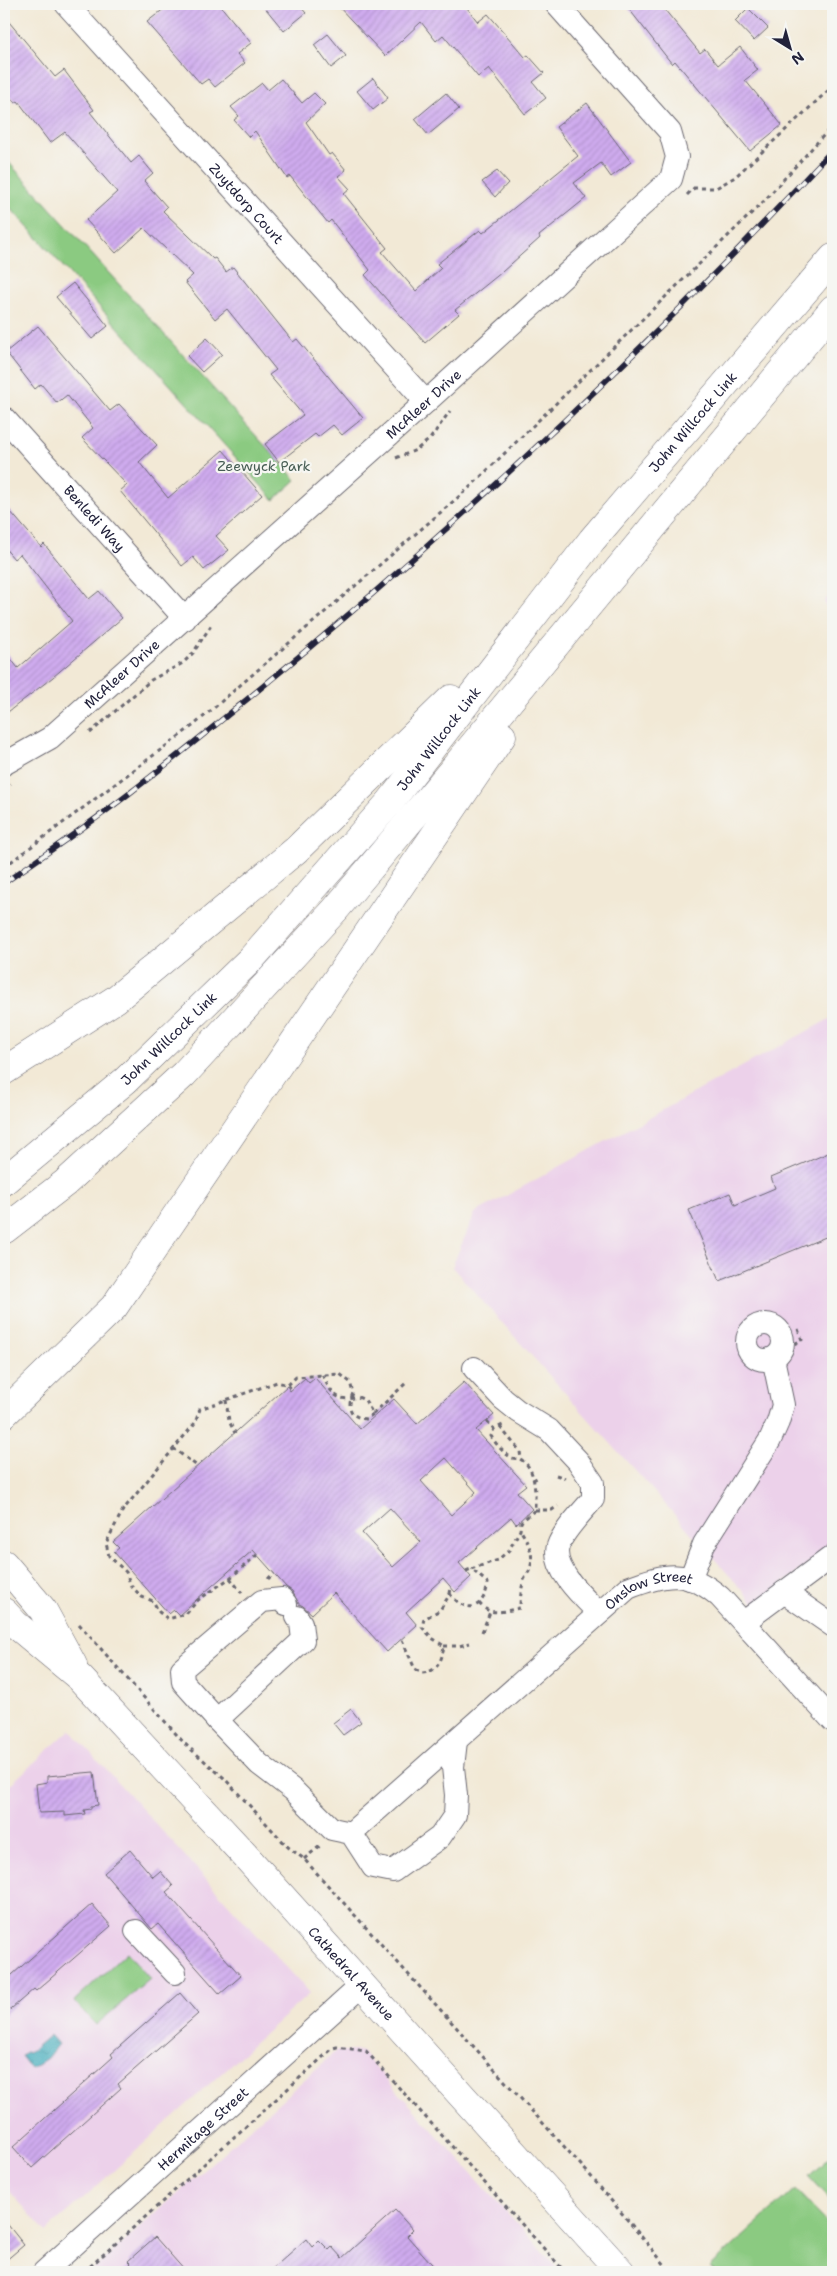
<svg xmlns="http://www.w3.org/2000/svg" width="837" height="2276" viewBox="0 0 837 2276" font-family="'Shantell Sans',sans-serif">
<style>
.built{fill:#ecd1ea}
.green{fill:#8bca81;stroke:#56765e}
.water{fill:url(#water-ripples);stroke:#2f667b}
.building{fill:url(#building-hatch);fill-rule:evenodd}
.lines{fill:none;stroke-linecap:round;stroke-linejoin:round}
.minor-casing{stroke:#6b6871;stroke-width:24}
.major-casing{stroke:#6b6871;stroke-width:29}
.path{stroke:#6b6871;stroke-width:3;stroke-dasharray:4 4;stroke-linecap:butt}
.minor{stroke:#fff;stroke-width:22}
.major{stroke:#fff;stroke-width:28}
.rail-casing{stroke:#22223b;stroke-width:5.5}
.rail{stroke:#f6f6f2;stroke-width:4;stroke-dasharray:11;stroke-linecap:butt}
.labels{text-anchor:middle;stroke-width:4.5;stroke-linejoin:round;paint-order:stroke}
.street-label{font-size:14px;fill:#22223b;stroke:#f6f6f2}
.park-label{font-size:14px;fill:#475d54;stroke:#f6f6f2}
</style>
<defs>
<pattern id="water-ripples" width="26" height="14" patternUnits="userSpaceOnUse" patternTransform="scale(1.25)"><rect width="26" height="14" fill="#3caabb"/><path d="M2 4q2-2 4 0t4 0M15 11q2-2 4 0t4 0" fill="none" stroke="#328a99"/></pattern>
<pattern id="building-hatch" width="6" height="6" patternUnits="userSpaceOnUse" patternTransform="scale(1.25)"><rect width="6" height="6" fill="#cfabee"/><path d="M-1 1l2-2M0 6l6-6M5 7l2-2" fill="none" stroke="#b193cd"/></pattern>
</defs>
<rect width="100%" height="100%" fill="#f6f6f2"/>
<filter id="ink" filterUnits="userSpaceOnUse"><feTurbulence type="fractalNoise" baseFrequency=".02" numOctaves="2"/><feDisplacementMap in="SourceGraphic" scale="10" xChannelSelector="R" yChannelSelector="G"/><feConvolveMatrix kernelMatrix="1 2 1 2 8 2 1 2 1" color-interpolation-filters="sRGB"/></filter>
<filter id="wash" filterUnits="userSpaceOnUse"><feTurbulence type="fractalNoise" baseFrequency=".0096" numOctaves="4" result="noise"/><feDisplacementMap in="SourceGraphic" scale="20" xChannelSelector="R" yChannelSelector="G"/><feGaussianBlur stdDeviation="1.12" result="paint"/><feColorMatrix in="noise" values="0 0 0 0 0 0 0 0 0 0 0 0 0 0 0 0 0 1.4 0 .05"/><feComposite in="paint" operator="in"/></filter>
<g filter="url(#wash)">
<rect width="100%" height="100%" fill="#f2e9d6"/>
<!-- built -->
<g class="built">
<path d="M833 593V622L824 601Z"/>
<path d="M833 1017V1546L755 1604 452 1267 475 1213Z"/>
<path d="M70 1730 310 1993 46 2232 4 2185V1790Z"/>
<path d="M336 2051H361L561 2272H90Z"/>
</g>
<!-- green -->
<g class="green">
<path d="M4 157 296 480 274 500 4 201Z"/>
<path d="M127 1952 150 1979 96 2025 74 2001Z"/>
<path d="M833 2154V2202L809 2176Z"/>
<path d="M795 2189 833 2229V2272H715L710 2267Z"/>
</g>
<!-- water -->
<path class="water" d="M50 2035 58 2044 47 2058 31 2069 21 2056 25 2052 29 2053Z"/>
<g id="blocks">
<!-- building -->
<g class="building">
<path d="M170 4H219L251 43 237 54 245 63 215 87 208 79 201 84 147 22Z"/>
<path d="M262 4H298L306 13 284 31Z"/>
<path d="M336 4H464L478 22 488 14 525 57 528 55 544 73 533 82 546 98 525 114 489 68 478 77 443 35 436 41 421 22 385 56Z"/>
<path d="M625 4H660L700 53 705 49 718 65 740 47 758 70 745 80 782 125 750 151 675 61 672 64Z"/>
<path d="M748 8 768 28 754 41 735 21Z"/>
<path d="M4 16 55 77 64 70 94 110 90 112 131 163 139 156 153 173 144 181 167 207 163 211 213 259 215 258 226 272 233 267 293 342 297 339 363 418 342 435 333 425 318 437 315 434 279 462 265 444 303 415 269 375 276 370 227 309 215 319 185 282 193 275 144 228 116 253 86 220 117 192 65 132 50 143 18 101 15 103 4 90Z"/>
<path d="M328 34 346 56 331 68 314 45Z"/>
<path d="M373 78 388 98 373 110 357 91Z"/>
<path d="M281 79 302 103 314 93 325 104 306 122 329 155 332 153 346 170 338 176 350 189 344 194 387 248 382 252 416 291 441 268 437 264 480 230 483 233 578 156 556 127 587 103 631 162 611 177 601 163 574 183 586 198 539 236 540 238 502 272 455 310 459 314 425 343 365 275 370 270 331 220 328 223 290 176 287 178 255 131 249 137 234 120 239 116 231 107 262 83 268 90Z"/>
<path d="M446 93 459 109 428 135 415 119Z"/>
<path d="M497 171 508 183 495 197 482 182Z"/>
<path d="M73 283 108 326 92 339 56 297Z"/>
<path d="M38 326 110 411 119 404 157 445 139 462 168 498 223 450 262 495 216 536 229 550 204 570 193 557 182 566 120 491 127 485 82 438 93 428 67 395 57 403 41 384 35 389 6 352Z"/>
<path d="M207 338 222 354 202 372 187 356Z"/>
<path d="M4 504 41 547 44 544 89 599 99 591 122 618 53 677 4 715V650L18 668 72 621 20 554 14 559 4 547Z"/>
<path d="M833 1151V1234L719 1281 689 1210 730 1193 735 1205 775 1188 771 1177Z"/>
<path d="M305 1378 309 1383 315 1378 360 1429 394 1399 417 1424 464 1382 494 1415 476 1430 526 1485 517 1492 532 1509 516 1524 511 1517 459 1563 471 1577 455 1592 443 1578 406 1612 417 1625 387 1652 334 1593 312 1614 303 1606 299 1604 292 1591 286 1587 253 1550 179 1615 174 1610 169 1614 114 1552 119 1548 113 1542 287 1386 290 1391ZM446 1458 476 1492 451 1515 421 1481ZM390 1508 421 1542 393 1567 362 1533Z"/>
<path d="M351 1709 361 1722 343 1735 333 1723Z"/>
<path d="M94 1772 98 1805 91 1806V1809L84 1810 85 1814 65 1816V1812L39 1813 36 1784 47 1782V1776Z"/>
<path d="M130 1850 153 1877 160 1871 173 1886 166 1892 241 1976 220 1994 158 1924 152 1929 104 1873Z"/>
<path d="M92 1904 111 1926 36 1991 34 1989 4 2015V1982Z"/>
<path d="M180 1993 198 2014 118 2084 121 2088 32 2168 13 2147 113 2057 111 2054Z"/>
<path d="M395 2210 413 2230 407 2236 439 2272H269L306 2239 312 2247 319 2240 329 2250 332 2247 342 2258Z"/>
<path d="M4 2220 24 2245 4 2262Z"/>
<path d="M155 2237 186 2272H122L131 2264 128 2261Z"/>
</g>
</g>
</g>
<g filter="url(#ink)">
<use href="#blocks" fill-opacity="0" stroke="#6b6871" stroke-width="1"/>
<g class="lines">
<defs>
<g id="minor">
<path id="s1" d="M66 4 426 402"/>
<path id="s2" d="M4 418 185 619"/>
<path id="s3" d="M4 764 50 738 426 402 671 179 677 157 670 132 556 4"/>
<circle cx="765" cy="1342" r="18"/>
<path d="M474 1368 503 1399 518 1411 549 1430 578 1461 593 1483V1499C583 1511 563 1531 558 1546 551 1569 585 1599 599 1613"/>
<path d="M690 1579 704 1544 770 1440 778 1422 783 1405 773 1358"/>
<path d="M784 1592 833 1626"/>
<path d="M286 1604 282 1599 262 1601 182 1669 183 1682 217 1720 303 1640 301 1623 297 1617"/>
<path d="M744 1622 833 1556"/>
<path d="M217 1720 259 1764 293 1790 332 1829 351 1833 373 1867 393 1871 440 1837 455 1815 456 1795 453 1767 456 1741"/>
<path id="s4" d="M351 1833 628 1588C666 1573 688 1569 720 1597L833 1721"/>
<path d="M136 1931 175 1973"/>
<path id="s5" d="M44 2272 361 1986"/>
</g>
<g id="major">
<path d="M4 1071 116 999 296 850 451 699"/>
<path id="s6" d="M4 1181 126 1080 251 959 390 802 592 540 833 258"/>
<path d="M4 1230 65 1183 184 1074 335 910 455 767 833 309"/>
<path d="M4 1414 114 1307 502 736"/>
<path d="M4 1564 43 1610 73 1665"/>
<path id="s7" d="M4 1612 15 1624 80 1678 240 1850 621 2272"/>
</g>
</defs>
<!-- minor casing -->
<use href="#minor" class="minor-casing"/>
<!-- major casing -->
<use href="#major" class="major-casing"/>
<!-- path -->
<g class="path">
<path d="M693 188H716L735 177 833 86"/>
<path d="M687 195 694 188"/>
<path d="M396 458 416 450 430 439 450 411"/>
<path d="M90 733 151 680 183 663 193 653 212 624"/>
<path d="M4 789 11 784"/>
<path d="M4 867 194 725 470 487 764 201 833 125"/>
<path d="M792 1351 794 1344 802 1340 798 1329"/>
<path d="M288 1385 296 1377 340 1374 350 1382 353 1393C347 1407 349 1417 366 1419L373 1414 365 1400 358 1397C336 1403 331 1393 322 1374"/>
<path d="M226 1400 229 1421 235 1433"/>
<path d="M373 1414 407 1382"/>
<path d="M487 1421 494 1429"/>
<path d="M500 1427 520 1451 521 1460"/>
<path d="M173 1448 197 1466"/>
<path d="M556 1475 565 1478"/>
<path d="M533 1480 539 1477"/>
<path d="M535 1510H552L558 1506"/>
<path d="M257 1555 230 1578 198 1600 186 1614 168 1619 159 1612 153 1601 142 1597 131 1586 126 1572 109 1556 106 1543 123 1510 195 1423 200 1409 277 1382 288 1385 292 1390"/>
<path d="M466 1571 471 1569"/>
<path d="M230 1578 242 1593"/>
<path d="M268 1579 274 1573"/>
<path d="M450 1594 451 1587"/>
<path d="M479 1603C490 1617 504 1611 520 1608 520 1599 521 1591 523 1583 524 1578 528 1574 530 1569 535 1555 528 1542 521 1531"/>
<path d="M79 1624 185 1744 224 1778 288 1847 304 1859 589 2174 671 2272"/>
<path d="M482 1632 490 1612"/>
<path d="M402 1640 415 1669 422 1673C438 1672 442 1660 444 1646L432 1638 422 1627 424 1619 440 1610 450 1594C467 1615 484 1609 488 1583L471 1569 498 1560 509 1550 520 1530 521 1522 535 1510C535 1494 537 1468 520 1459 518 1458 515 1459 512 1458 503 1453 496 1444 491 1436L494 1429 503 1425"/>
<path d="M444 1646H459L470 1643"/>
<path d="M304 1859 321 1845"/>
<path d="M84 2272 333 2048 337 2047 366 2051 565 2272"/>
</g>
<!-- minor -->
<use href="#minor" class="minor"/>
<!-- major -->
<use href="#major" class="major"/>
<defs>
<path id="rail" d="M4 883C45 854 87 826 126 796 378 600 617 383 833 149"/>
</defs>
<!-- rail casing -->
<use href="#rail" class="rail-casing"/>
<!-- rail -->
<use href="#rail" class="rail"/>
</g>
</g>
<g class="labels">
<!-- street labels -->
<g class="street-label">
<text dy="5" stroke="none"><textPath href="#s1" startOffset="269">Zuytdorp Court</textPath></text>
<text dy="5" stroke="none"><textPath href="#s3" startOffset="554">McAleer Drive</textPath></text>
<text dy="5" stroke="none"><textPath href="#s6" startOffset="1028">John Willcock Link</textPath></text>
<text dy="5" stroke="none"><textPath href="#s2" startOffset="135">Benledi Way</textPath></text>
<text dy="5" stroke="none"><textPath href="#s3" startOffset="149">McAleer Drive</textPath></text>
<text dy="5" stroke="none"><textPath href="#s6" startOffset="622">John Willcock Link</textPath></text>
<text dy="5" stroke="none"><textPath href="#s6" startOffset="218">John Willcock Link</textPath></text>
<text dy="5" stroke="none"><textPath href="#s4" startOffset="389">Onslow Street</textPath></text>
<text dy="5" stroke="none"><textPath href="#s7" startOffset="502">Cathedral Avenue</textPath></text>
<text dy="5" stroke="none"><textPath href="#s5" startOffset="214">Hermitage Street</textPath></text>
</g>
<!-- park labels -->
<g class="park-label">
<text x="264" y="471">Zeewyck Park</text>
</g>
</g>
<!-- margin -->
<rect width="837" height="2276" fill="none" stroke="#f6f6f2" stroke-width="20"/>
<!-- north arrow -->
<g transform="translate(790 48) rotate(143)" stroke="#f6f6f2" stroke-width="4" paint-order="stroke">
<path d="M0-4L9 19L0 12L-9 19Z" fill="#22223b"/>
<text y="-8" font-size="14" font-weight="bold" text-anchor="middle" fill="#22223b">N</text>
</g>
</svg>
